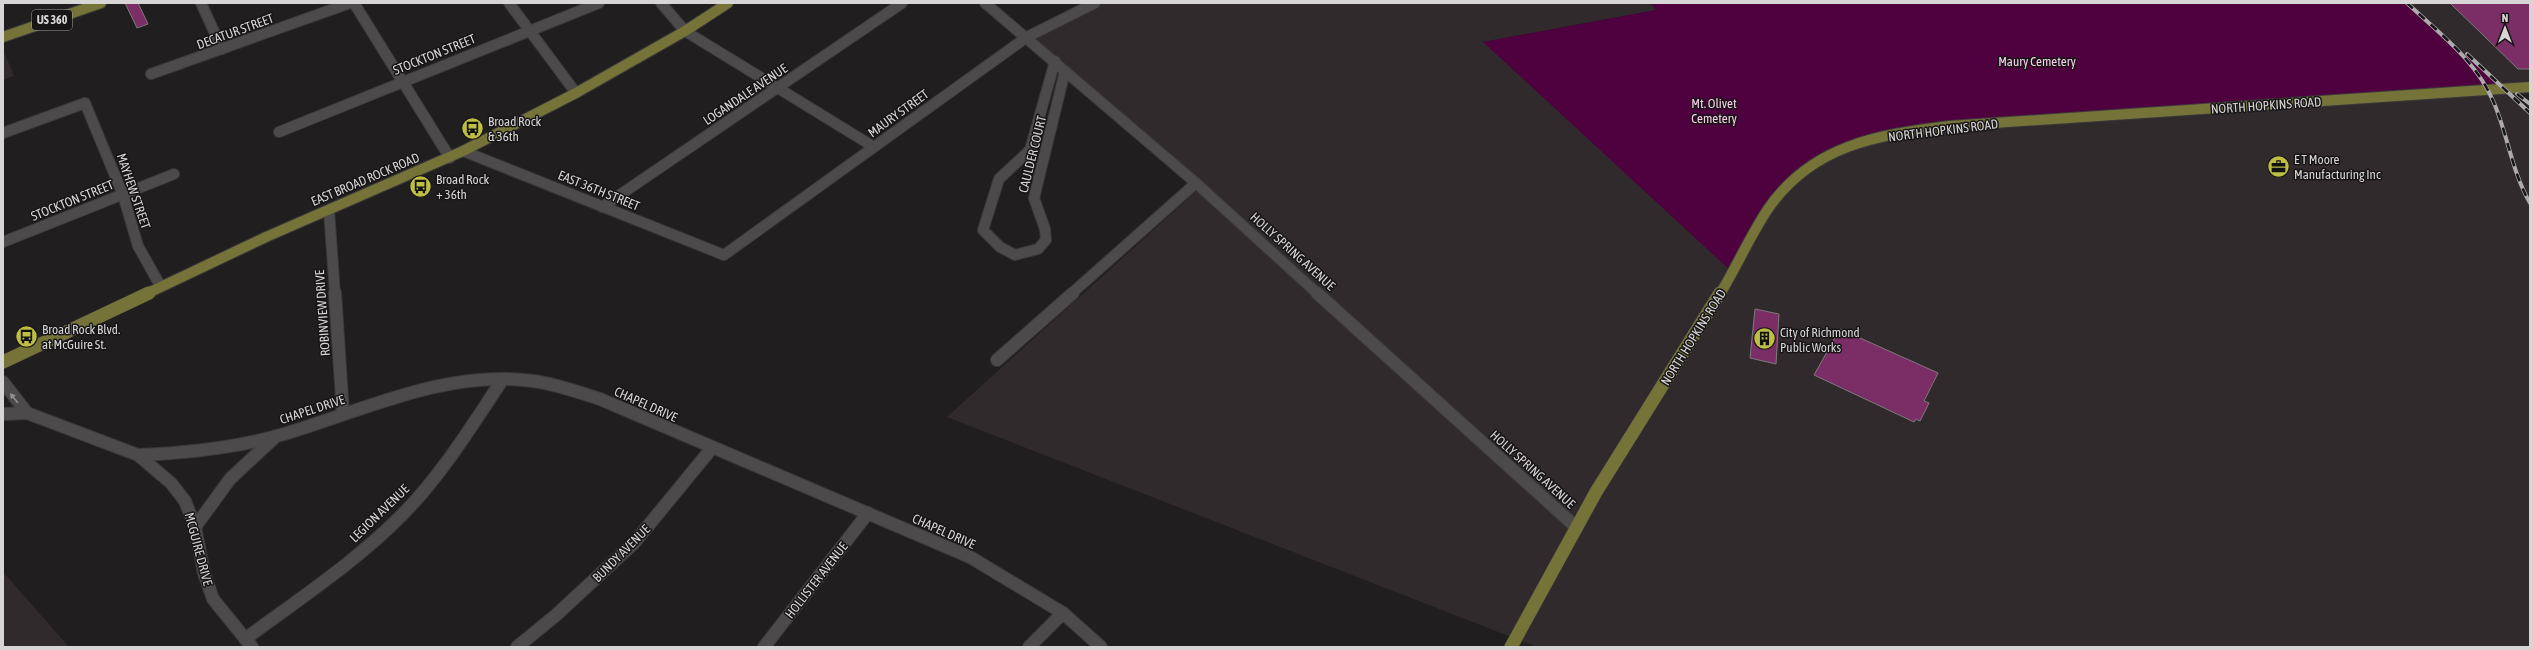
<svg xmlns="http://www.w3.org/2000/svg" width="2533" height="650" viewBox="0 0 2533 650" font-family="'Asap Condensed',sans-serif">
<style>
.built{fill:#302a2d}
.green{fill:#4f003e}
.building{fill:#7b2d65;stroke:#7d7a7c}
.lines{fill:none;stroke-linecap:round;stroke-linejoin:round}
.minor-far1-casing{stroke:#3b393a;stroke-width:12}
.minor-casing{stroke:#3b393a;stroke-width:14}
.major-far1-casing{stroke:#3b393a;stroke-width:12}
.major-casing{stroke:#3b393a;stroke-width:14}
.minor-far1{stroke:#4d4a4c;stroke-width:10}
.minor{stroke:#4d4a4c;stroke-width:12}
.major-far1{stroke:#757338;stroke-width:10}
.major{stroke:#757338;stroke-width:13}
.rail-casing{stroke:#acaaab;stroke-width:4}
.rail{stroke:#171516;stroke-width:2.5;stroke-dasharray:8;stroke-linecap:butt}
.oneway{fill:#929091}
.labels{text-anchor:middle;stroke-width:3;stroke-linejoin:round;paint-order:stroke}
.shield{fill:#171516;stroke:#9d9b9c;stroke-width:1}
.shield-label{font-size:12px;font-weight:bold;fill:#d7d5d6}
.street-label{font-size:13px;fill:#d7d5d6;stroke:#171516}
.park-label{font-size:13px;fill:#facce9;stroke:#171516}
.poi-label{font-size:13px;fill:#d7d5d6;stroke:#171516;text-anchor:start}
</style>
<rect width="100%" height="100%" fill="#211e20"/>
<!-- built -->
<g class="built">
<path d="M1096 3H1651L1656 10 1483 42 1765 219 1807 169 1841 153 1918 131 2501 88 2410 3H2530V86L2502 89 2530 116V647H1537L947 417 1201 187 1026 38Z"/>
<path d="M3 49 14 76 3 80Z"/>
<path d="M3 572 69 647H3Z"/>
</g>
<!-- green -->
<path class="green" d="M1651 3H2410L2502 89 2026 120 1877 139 1807 169 1784 193 1732 272 1483 42 1656 10Z"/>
<!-- building -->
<g class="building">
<path d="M125 3H138L148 24 137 28Z"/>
<path d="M2450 3H2530V69H2518Z"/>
<path d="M1755 309 1779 314 1776 364 1750 358Z"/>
<path d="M1840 329 1938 373 1924 401 1929 403 1920 421 1916 419 1914 422 1814 375Z"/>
</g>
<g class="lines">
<defs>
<g id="minor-far1">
<path d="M201 3 222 49"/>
<path d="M354 3 450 158"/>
<path d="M509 3 576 93"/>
<path d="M661 3 685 31 874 147"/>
<path d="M985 3 1196 183 1318 294"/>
<path d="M1055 61 1030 150 999 179 983 230 1000 247 1015 255 1038 249 1046 240 1045 229 1034 198 1065 71"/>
<path d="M151 74 350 3"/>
<path d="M279 132 599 3"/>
<path d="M3 133 85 103 123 195 138 246 161 287"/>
<path d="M463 151 724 255 1027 37 1095 3"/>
<path d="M602 207 902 3"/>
<path d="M329 210 335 294"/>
<path d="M3 242 174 174"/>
<path d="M1071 294 1196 183"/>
</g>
<g id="minor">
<path d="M335 293 343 414"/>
<path d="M1317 293 1576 527"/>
<path d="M997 360 1073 293"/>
<path d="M3 382 27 413"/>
<path d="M3 414 27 413 138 455 171 483 185 501 195 527 204 573 213 599 252 647"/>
<path d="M138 455C188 453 236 448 284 434 365 410 446 369 533 381 556 384 578 392 600 399L970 557 1063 613 1101 647"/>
<path d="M195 527 230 479 273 439"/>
<path d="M245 639C299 599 357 561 404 513 443 473 472 425 503 379"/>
<path d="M517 647 555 616 634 543 712 448"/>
<path d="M764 647 868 513"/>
<path d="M1029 647 1063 613"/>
</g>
<g id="major-far1">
<path d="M3 37 101 3"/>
<path d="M146 294 266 237 463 151 576 93 685 31 728 3"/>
<path d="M1720 294C1737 266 1750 236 1768 209 1812 145 1877 135 1949 126L2530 87"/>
</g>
<g id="major">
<path d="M3 362 149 293"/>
<path d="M1511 647 1596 492 1720 293"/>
</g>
</defs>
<!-- minor-far1 casing -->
<use href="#minor-far1" class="minor-far1-casing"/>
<!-- minor casing -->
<use href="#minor" class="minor-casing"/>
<!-- major-far1 casing -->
<use href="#major-far1" class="major-far1-casing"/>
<!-- major casing -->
<use href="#major" class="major-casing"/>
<!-- minor-far1 -->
<use href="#minor-far1" class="minor-far1"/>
<!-- minor -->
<use href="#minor" class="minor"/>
<!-- major-far1 -->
<use href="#major-far1" class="major-far1"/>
<!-- major -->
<use href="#major" class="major"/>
<defs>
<g id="rail">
<path d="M2407 3C2439 33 2477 61 2494 103 2508 136 2512 172 2530 203"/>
<path d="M2467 54 2530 113"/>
<path d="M2517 94 2530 104"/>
</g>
</defs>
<!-- rail casing -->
<use href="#rail" class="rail-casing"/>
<!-- rail -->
<use href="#rail" class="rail"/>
</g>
<!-- one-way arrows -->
<defs><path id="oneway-solid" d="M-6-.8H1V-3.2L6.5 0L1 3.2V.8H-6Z"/></defs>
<use class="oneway" href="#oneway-solid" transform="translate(14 398) rotate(-129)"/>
<!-- icons -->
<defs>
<symbol id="bus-disc" viewBox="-11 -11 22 22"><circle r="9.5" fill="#bebf42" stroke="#171516"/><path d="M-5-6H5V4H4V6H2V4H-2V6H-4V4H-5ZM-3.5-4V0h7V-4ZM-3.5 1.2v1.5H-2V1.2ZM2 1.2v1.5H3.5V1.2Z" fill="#111"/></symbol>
<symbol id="office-disc" viewBox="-11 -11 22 22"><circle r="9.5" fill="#bebf42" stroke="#171516"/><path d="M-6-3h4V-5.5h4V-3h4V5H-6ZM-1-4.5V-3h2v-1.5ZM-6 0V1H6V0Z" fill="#111"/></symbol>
<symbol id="building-disc" viewBox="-11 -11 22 22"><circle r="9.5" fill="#bebf42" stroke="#171516"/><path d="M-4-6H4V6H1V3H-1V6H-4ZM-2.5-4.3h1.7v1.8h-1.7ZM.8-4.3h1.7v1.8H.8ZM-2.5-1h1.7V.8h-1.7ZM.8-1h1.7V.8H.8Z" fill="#111"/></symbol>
</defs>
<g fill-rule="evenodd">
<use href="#bus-disc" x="460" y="116" width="25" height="25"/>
<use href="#office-disc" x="2266" y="154" width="25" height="25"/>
<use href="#bus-disc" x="408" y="174" width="25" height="25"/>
<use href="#bus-disc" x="14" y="324" width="25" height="25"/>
<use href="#building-disc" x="1752" y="326" width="25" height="25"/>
</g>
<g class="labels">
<!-- shield labels -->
<rect class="shield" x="32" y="10" width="40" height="20" rx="3"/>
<g class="shield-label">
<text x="52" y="24">US 360</text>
</g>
<!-- street labels -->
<g class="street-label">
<text transform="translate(235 31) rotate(-20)" y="5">DECATUR STREET</text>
<text transform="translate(434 54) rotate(-22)" y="5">STOCKTON STREET</text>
<text transform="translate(745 94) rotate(-34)" y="5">LOGANDALE AVENUE</text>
<text transform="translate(2266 105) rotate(-4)" y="5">NORTH HOPKINS ROAD</text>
<text transform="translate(898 113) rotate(-36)" y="5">MAURY STREET</text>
<text transform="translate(1943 130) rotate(-7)" y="5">NORTH HOPKINS ROAD</text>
<text transform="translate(1032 154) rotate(-76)" y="5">CAULDER COURT</text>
<text transform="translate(365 179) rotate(-23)" y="5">EAST BROAD ROCK ROAD</text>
<text transform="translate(599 190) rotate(22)" y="5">EAST 36TH STREET</text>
<text transform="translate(134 191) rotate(71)" y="5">MAYHEW STREET</text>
<text transform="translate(72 200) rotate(-22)" y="5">STOCKTON STREET</text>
<text transform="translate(1293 251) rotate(42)" y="5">HOLLY SPRING AVENUE</text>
<text transform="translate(322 313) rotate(-94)" y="5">ROBINVIEW DRIVE</text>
<text transform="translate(1693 337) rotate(-58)" y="5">NORTH HOPKINS ROAD</text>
<text transform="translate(646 404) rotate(24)" y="5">CHAPEL DRIVE</text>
<text transform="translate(312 409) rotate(-18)" y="5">CHAPEL DRIVE</text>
<text transform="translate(1533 469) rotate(42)" y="5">HOLLY SPRING AVENUE</text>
<text transform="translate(379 513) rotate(-44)" y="5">LEGION AVENUE</text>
<text transform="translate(944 531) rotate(24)" y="5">CHAPEL DRIVE</text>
<text transform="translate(199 549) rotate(75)" y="5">MCGUIRE DRIVE</text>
<text transform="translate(621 553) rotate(-45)" y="5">BUNDY AVENUE</text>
<text transform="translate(816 580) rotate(-52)" y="5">HOLLISTER AVENUE</text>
</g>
<!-- park labels -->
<g class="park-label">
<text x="2037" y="66">Maury Cemetery</text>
<text x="1714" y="108">Mt. Olivet<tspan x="1714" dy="15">Cemetery</tspan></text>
</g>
<!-- poi labels -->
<g class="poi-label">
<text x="488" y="126">Broad Rock<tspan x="488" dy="15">&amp; 36th</tspan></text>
<text x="2294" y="164">E T Moore<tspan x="2294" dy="15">Manufacturing Inc</tspan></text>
<text x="436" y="184">Broad Rock<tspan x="436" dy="15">+ 36th</tspan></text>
<text x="42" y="334">Broad Rock Blvd.<tspan x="42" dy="15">at McGuire St.</tspan></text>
<text x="1780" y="337">City of Richmond<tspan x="1780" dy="15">Public Works</tspan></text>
</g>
</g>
<!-- border -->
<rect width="2533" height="650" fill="none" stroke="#d7d5d6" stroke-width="8"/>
<!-- north arrow -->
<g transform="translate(2505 28)" stroke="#171516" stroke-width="3" paint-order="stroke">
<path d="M0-3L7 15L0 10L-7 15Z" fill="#d7d5d6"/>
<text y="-6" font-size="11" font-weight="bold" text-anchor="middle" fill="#d7d5d6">N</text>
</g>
</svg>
